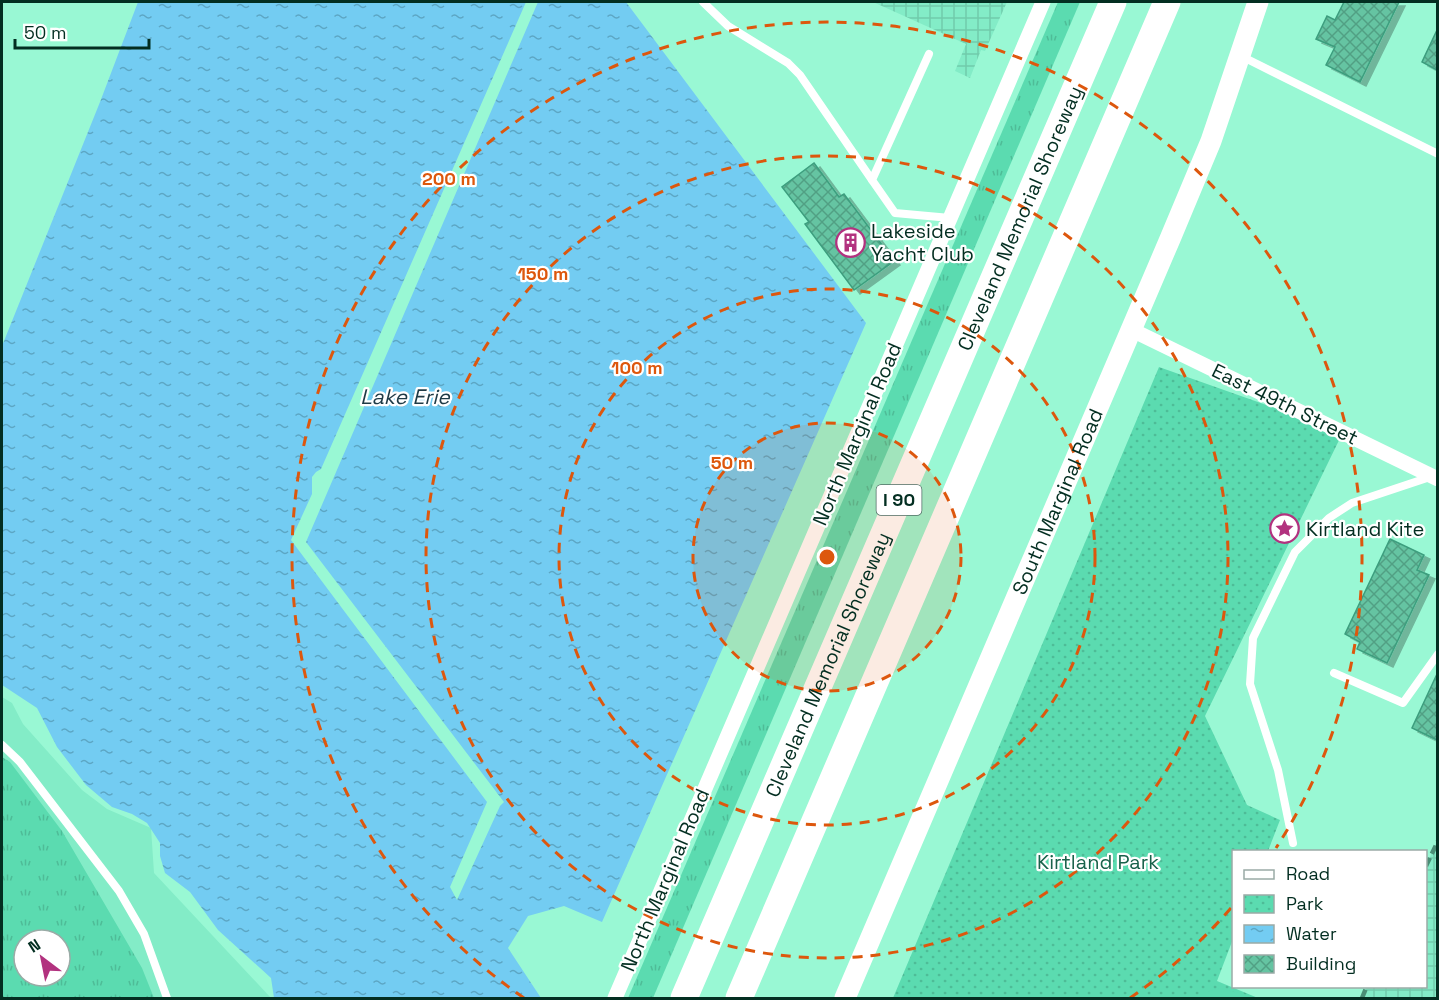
<svg xmlns="http://www.w3.org/2000/svg" width="1439" height="1000" viewBox="0 0 1439 1000" font-family="'Space Grotesk',sans-serif">
<style>
.built{fill:#83ecc7;fill-rule:evenodd}
.industrial{fill:url(#industrial-grid)}
.grass{fill:url(#grass-tufts);fill-rule:evenodd}
.park{fill:url(#park-dots)}
.garden{fill:#5bdbb0}
.water{fill:url(#water-ripples)}
.pier{fill:#99f8d4}
.building{fill:url(#building-cross-hatch);stroke:#3c9e7e;stroke-width:1.5;filter:url(#shadow)}
.lines{fill:none;stroke-linecap:round;stroke-linejoin:round}
.lane{stroke:#fff;stroke-width:8}
.street{stroke:#fff;stroke-width:15}
.secondary{stroke:#fff;stroke-width:21}
.highway{stroke:#fff;stroke-width:27}
.rail{stroke:#4a8e76;stroke-width:4.5;stroke-dasharray:9 4.5;stroke-linecap:butt}
.ring{fill:none;stroke:#dd570d;stroke-width:3;stroke-dasharray:10 8}
.labels{text-anchor:middle;stroke-width:4.5;stroke-linejoin:round;paint-order:stroke}
.shield{fill:#fff;stroke:#4f6d64;stroke-width:1.5}
.shield-label{font-size:18px;font-weight:bold;fill:#032e21}
.street-label{font-size:20px;fill:#032e21;stroke:#fff}
.poi-label{font-size:20px;fill:#032e21;stroke:#fff;text-anchor:start}
.park-label{font-size:20px;fill:#19624b;stroke:#fff}
.water-label{font-size:21px;font-style:italic;fill:#1e3a46;stroke:#fff}
.centre{fill:#dd570d;stroke:#fff;stroke-width:3}
.ring-label{font-size:18px;text-anchor:middle;font-weight:bold;fill:#dd570d;stroke:#fff;stroke-width:4.5;stroke-linejoin:round;paint-order:stroke}
</style>
<defs>
<pattern id="industrial-grid" width="8" height="8" patternUnits="userSpaceOnUse" patternTransform="scale(1.5)"><rect width="8" height="8" fill="#83ecc7"/><path d="M0 4h8M4 0v8" fill="none" stroke="#70cbab"/></pattern>
<pattern id="grass-tufts" width="24" height="20" patternUnits="userSpaceOnUse" patternTransform="scale(1.5)"><rect width="24" height="20" fill="#5bdbb0"/><path d="M3 7l-1-3M5 7V3M7 7l1-3M15 17l-1-3M17 17v-4M19 17l1-3" fill="none" stroke="#4ebc97"/></pattern>
<pattern id="park-dots" width="8" height="8" patternUnits="userSpaceOnUse" patternTransform="scale(1.5)"><rect width="8" height="8" fill="#5bdbb0"/><path d="M2 2h.1M6 6h.1" fill="none" stroke="#4ebc97" stroke-width="1.8" stroke-linecap="round"/></pattern>
<pattern id="water-ripples" width="26" height="14" patternUnits="userSpaceOnUse" patternTransform="scale(1.5)"><rect width="26" height="14" fill="#73ccf2"/><path d="M2 4q2-2 4 0t4 0M15 11q2-2 4 0t4 0" fill="none" stroke="#5ca6c4"/></pattern>
<pattern id="building-cross-hatch" width="8" height="8" patternUnits="userSpaceOnUse" patternTransform="scale(1.5)"><rect width="8" height="8" fill="#65c4a2"/><path d="M0 0l8 8M0 8l8-8" fill="none" stroke="#51a084"/></pattern>
<filter id="shadow"><feDropShadow dx="6" dy="4" stdDeviation="0" flood-color="#0004"/></filter>
</defs>
<rect width="100%" height="100%" fill="#99f8d4"/>
<!-- built -->
<path class="built" d="M2 697 12 703 23 724 82 790 107 809 151 828 154 873 271 998H2ZM24 940H60V976H24Z"/>
<!-- industrial -->
<g class="industrial">
<path d="M873 2H1007L985 51 981 50 970 78 955 71 966 44Z"/>
<path d="M1437 841V998H1362L1367 987 1426 986V866Z"/>
</g>
<!-- grass -->
<g class="grass">
<path d="M1058 2H1080L653 998H628Z"/>
<path d="M2 757 10 762 62 831 142 968 154 998H2ZM24 940H60V976H24Z"/>
</g>
<!-- park -->
<path class="park" d="M1159 367 1343 432 1205 716 1247 805 1280 820 1268 851 1234 852 1233 939 1217 981 1258 998H893Z"/>
<!-- garden -->
<path class="garden" d="M1219 988 1257 998H1188Z"/>
<!-- water -->
<path class="water" d="M138 2H626L866 323 602 922 564 906 528 916 508 948 541 998H274L271 978 218 930 190 892 165 873 160 856V843L147 823 132 814 112 807 86 785 57 747 37 708 2 685V346L100 102Z"/>
<!-- pier -->
<path class="pier" d="M526 2H538L306 542 504 802 500 806 457 900 450 887 487 802 291 540 312 494V477L316 472 321 469Z"/>
<!-- building -->
<g class="building">
<path d="M1344 2H1399L1360 82 1326 65 1335 47 1316 39 1327 16 1335 20Z"/>
<path d="M1437 30V70L1422 62Z"/>
<path d="M814 163 839 197 844 194 894 261 854 290 805 224 809 222 782 187Z"/>
<path d="M1390 539 1424 555 1417 570 1429 575 1387 663 1357 649 1360 642 1345 634Z"/>
<path d="M1437 674V740L1412 728Z"/>
</g>
<g class="lines">
<!-- lane -->
<g class="lane">
<path d="M703 2 728 26 788 63 800 75 872 180"/>
<path d="M929 54 872 180 895 213 950 218"/>
<path d="M1241 56 1438 154"/>
<path d="M1334 673 1403 703 1438 654"/>
<path d="M2 745 20 762 119 891 144 934 167 998"/>
<path d="M1293 843 1278 770 1250 684 1253 638 1295 552 1329 518 1352 503 1430 477"/>
</g>
<!-- street -->
<g class="street">
<path d="M1132 330 1438 479"/>
<path d="M615 998 1043 2"/>
</g>
<!-- secondary -->
<path class="secondary" id="s1" d="M845 998 1170 239 1211 141 1258 2"/>
<!-- highway -->
<g class="highway">
<path id="s2" d="M684 998 1113 2"/>
<path d="M739 998 1167 2"/>
</g>
<!-- rail -->
<g class="rail">
<path d="M1426 866 1438 841"/>
<path d="M1362 998 1367 986"/>
</g>
</g>
<!-- distance rings -->
<circle cx="827" cy="557" r="134" fill="#dd570d" fill-opacity=".12"/>
<g class="ring">
<circle cx="827" cy="557" r="134"/>
<circle cx="827" cy="557" r="268"/>
<circle cx="827" cy="557" r="401"/>
<path d="M1231 908A535 535 0 0 1 1130 998M524 998A535 535 0 1 1 1276 848"/>
</g>
<!-- icons -->
<defs>
<symbol id="building-ring" viewBox="-11 -11 22 22"><circle r="9.5" fill="#fff" stroke="#b2327f" stroke-width="1.5"/><path d="M-4-6H4V6H1V3H-1V6H-4ZM-2.5-4.3h1.7v1.8h-1.7ZM.8-4.3h1.7v1.8H.8ZM-2.5-1h1.7V.8h-1.7ZM.8-1h1.7V.8H.8Z" fill="#b2327f"/></symbol>
<symbol id="sight-ring" viewBox="-11 -11 22 22"><circle r="9.5" fill="#fff" stroke="#b2327f" stroke-width="1.5"/><path d="M0-6L1.8-2.2L6-1.7L2.9 1.2L3.7 5.4L0 3.3L-3.7 5.4L-2.9 1.2L-6-1.7L-1.8-2.2Z" fill="#b2327f"/></symbol>
</defs>
<g fill-rule="evenodd">
<use href="#building-ring" x="834" y="226" width="33" height="33"/>
<use href="#sight-ring" x="1268" y="512" width="33" height="33"/>
</g>
<g class="labels">
<!-- shield labels -->
<rect class="shield" x="876.5" y="485" width="45" height="30" rx="4.5"/>
<g class="shield-label">
<text x="899" y="506">I 90</text>
</g>
<!-- street labels -->
<g class="street-label">
<text dy="7" stroke="none"><textPath href="#s2" startOffset="849">Cleveland Memorial Shoreway</textPath></text>
<text transform="translate(1285 404) rotate(26)" y="7">East 49th Street</text>
<text transform="translate(857 434) rotate(-67)" y="7">North Marginal Road</text>
<text dy="7" stroke="none"><textPath href="#s1" startOffset="540">South Marginal Road</textPath></text>
<text dy="7" stroke="none"><textPath href="#s2" startOffset="363">Cleveland Memorial Shoreway</textPath></text>
<text transform="translate(665 880) rotate(-67)" y="7">North Marginal Road</text>
</g>
<!-- poi labels -->
<g class="poi-label">
<text x="871" y="238">Lakeside<tspan x="871" dy="23">Yacht Club</tspan></text>
<text x="1306" y="536">Kirtland Kite</text>
</g>
<!-- park labels -->
<g class="park-label">
<text x="1098" y="869">Kirtland Park</text>
</g>
<!-- water labels -->
<g class="water-label">
<text x="405" y="404">Lake Erie</text>
</g>
</g>
<circle cx="827" cy="557" r="9" class="centre"/>
<g class="ring-label">
<text x="449" y="185">200 m</text>
<text x="543" y="280">150 m</text>
<text x="637" y="374">100 m</text>
<text x="732" y="469">50 m</text>
</g>
<!-- border -->
<rect width="1439" height="1000" fill="none" stroke="#032e21" stroke-width="6"/>
<!-- legend -->
<rect x="1232" y="850" width="195" height="138" fill="#ffffff" stroke="#9aaba6" stroke-width="1.5"/>
<rect x="1244" y="870" width="30" height="9" fill="#ffffff" stroke="#9aaba6" stroke-width="1.5"/>
<text x="1286" y="880" font-size="18" fill="#032e21">Road</text>
<rect x="1244" y="895" width="30" height="18" fill="url(#park-dots)" stroke="#9aaba6" stroke-width="1.5"/>
<text x="1286" y="910" font-size="18" fill="#032e21">Park</text>
<rect x="1244" y="925" width="30" height="18" fill="url(#water-ripples)" stroke="#9aaba6" stroke-width="1.5"/>
<text x="1286" y="940" font-size="18" fill="#032e21">Water</text>
<rect x="1244" y="955" width="30" height="18" fill="url(#building-cross-hatch)" stroke="#9aaba6" stroke-width="1.5"/>
<text x="1286" y="970" font-size="18" fill="#032e21">Building</text>
<!-- north arrow -->
<g transform="translate(42 958) rotate(328)"><circle r="28" fill="#ffffff" stroke="#9aaba6" stroke-width="1.5"/>
<path d="M0-4.5L10 22L0 15L-10 22Z" fill="#b2327f"/>
<text y="-9" font-size="16" font-weight="bold" text-anchor="middle" fill="#032e21">N</text>
</g>
<!-- scale -->
<path d="M15 39v9h134v-9" fill="none" stroke="#032e21" stroke-width="3"/>
<text x="24" y="39" font-size="18" fill="#032e21" stroke="#ffffff" stroke-width="4.5" paint-order="stroke">50 m</text>
</svg>
